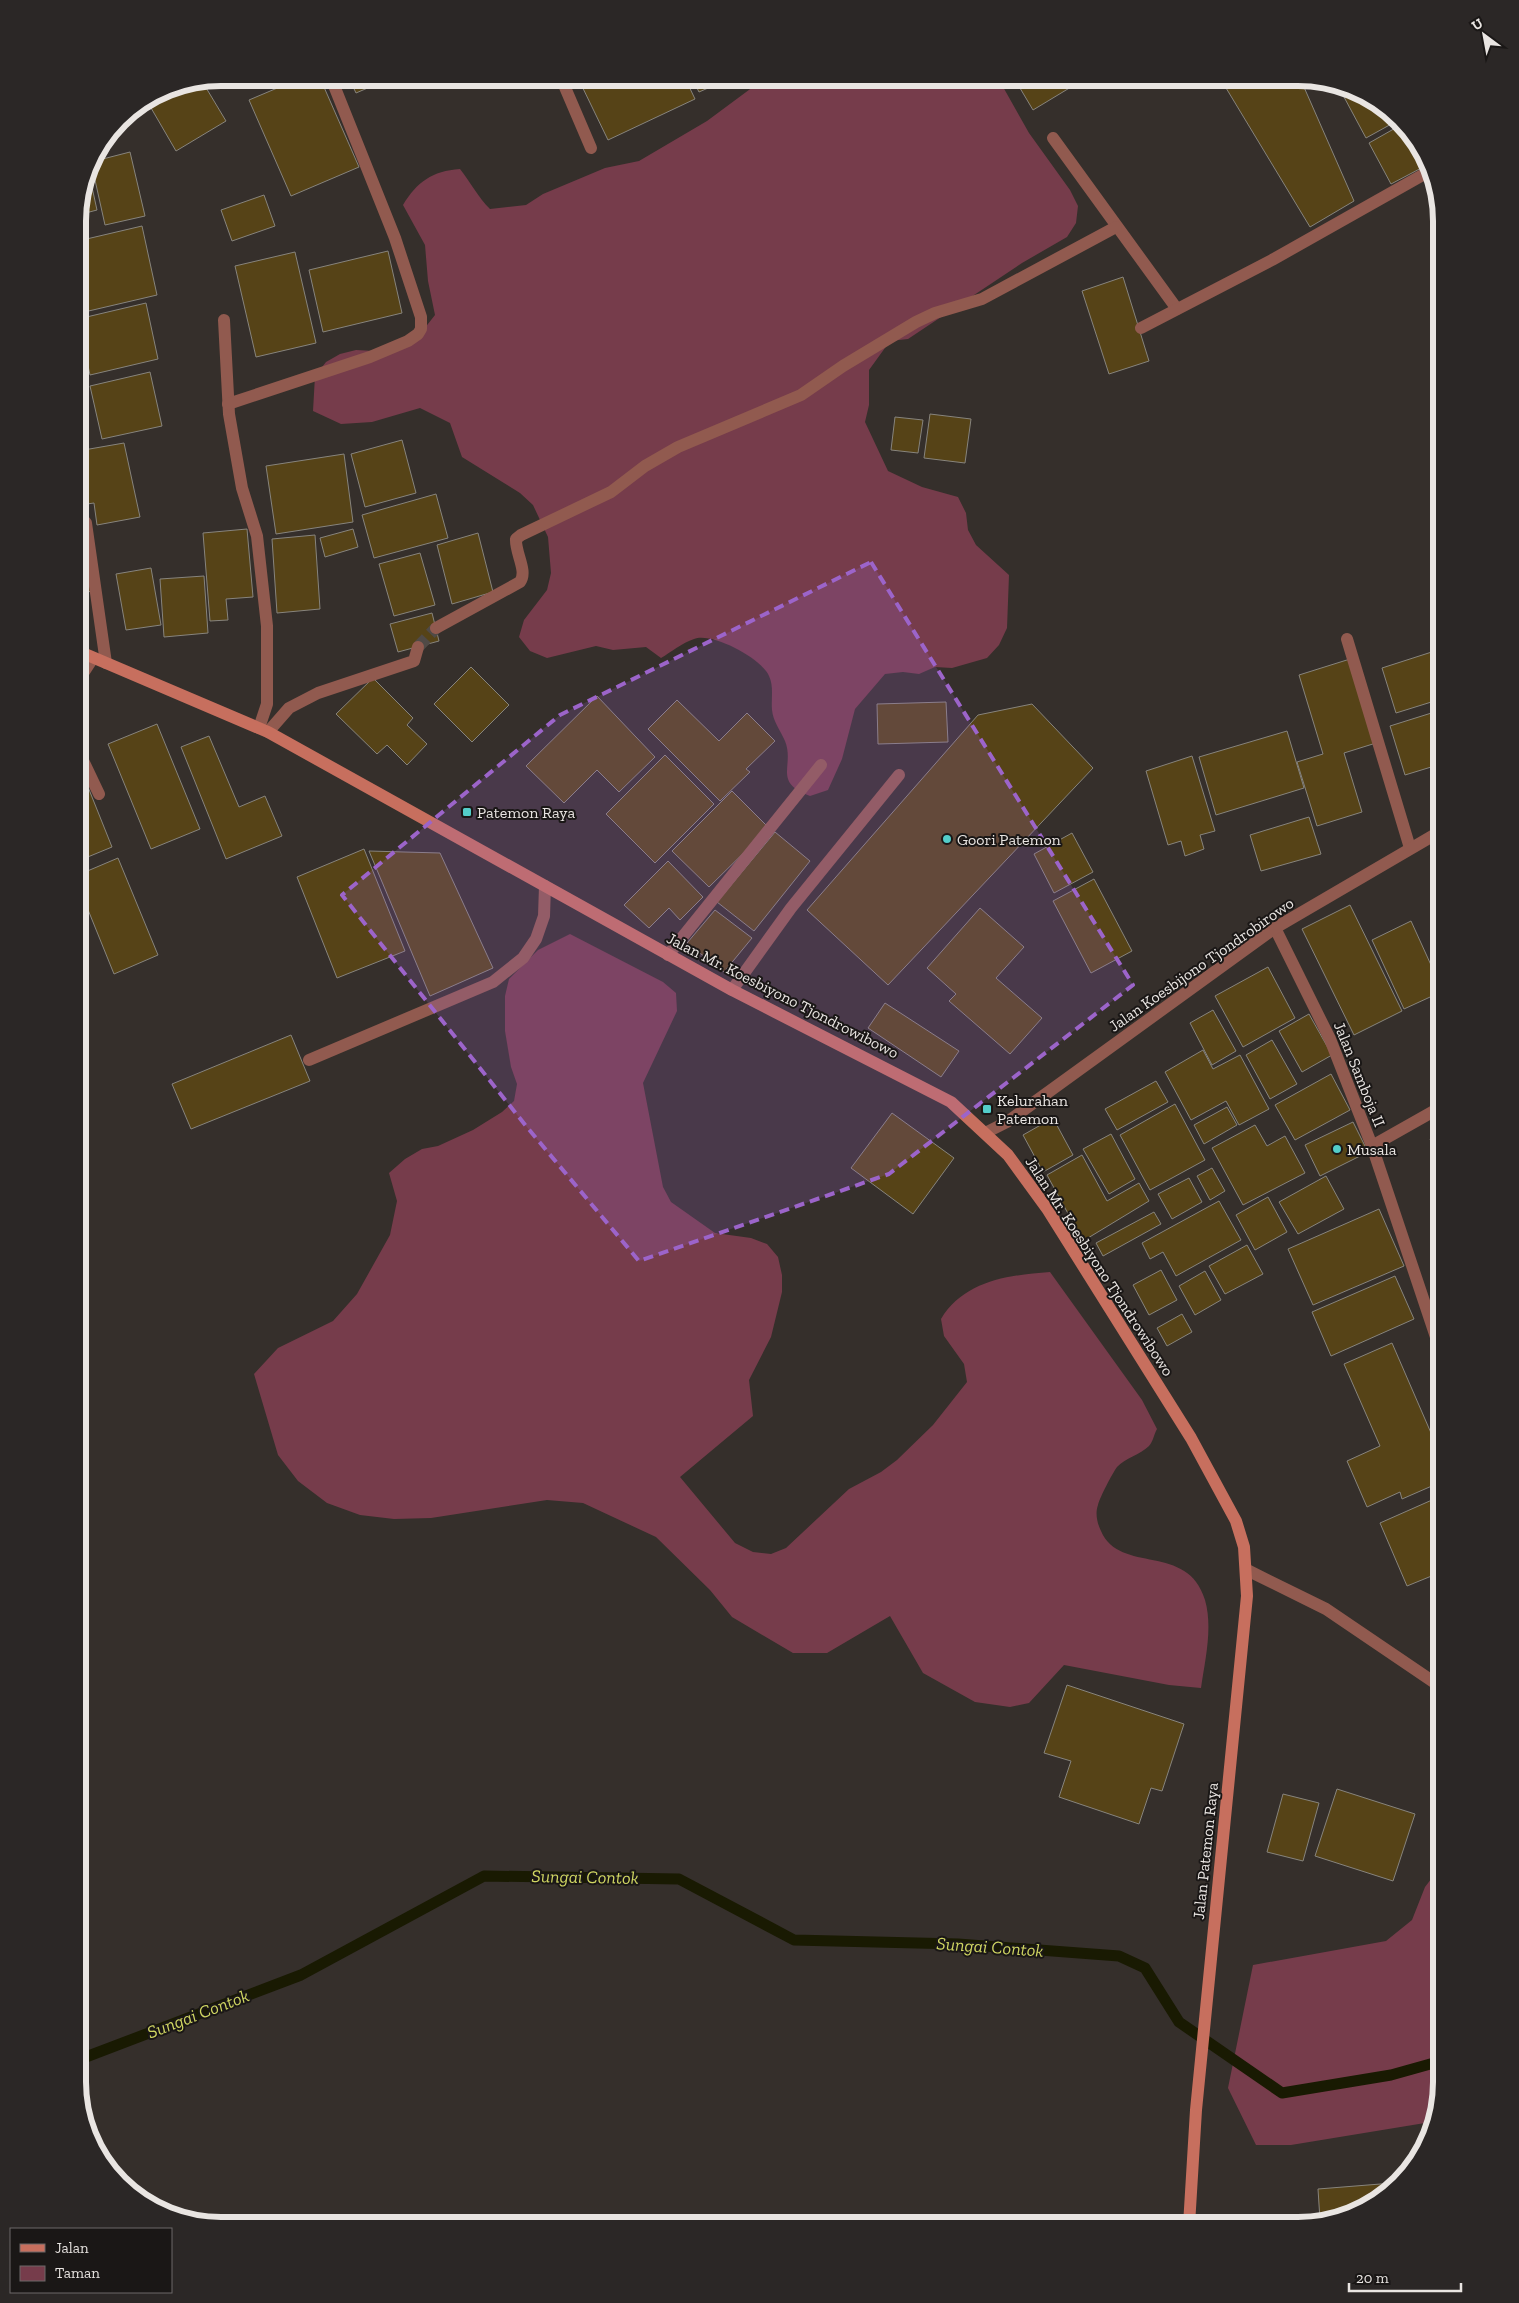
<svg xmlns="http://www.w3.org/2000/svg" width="1519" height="2303" viewBox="0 0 1519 2303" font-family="'Zilla Slab',serif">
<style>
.green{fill:#763c4b}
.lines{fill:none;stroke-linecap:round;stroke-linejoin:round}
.stream{stroke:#191a02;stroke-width:11}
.building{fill:#564317;stroke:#87847d}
.street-tunnel{stroke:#504a46;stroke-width:12;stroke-dasharray:12 6;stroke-linecap:butt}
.lane{stroke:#915a4f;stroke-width:12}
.street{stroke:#915a4f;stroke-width:12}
.secondary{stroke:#c76f5e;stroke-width:12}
.marked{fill:#9c64ca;fill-opacity:0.2;stroke:#9c64ca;stroke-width:4;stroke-dasharray:10 6;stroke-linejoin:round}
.poi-dot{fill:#53cdc9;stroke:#1a1716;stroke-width:2}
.labels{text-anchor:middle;stroke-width:4;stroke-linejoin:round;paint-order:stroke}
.poi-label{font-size:16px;fill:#e9e5e2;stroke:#1a1716;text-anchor:start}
.street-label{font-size:16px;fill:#e9e5e2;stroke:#1a1716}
.water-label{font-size:18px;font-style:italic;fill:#d0d662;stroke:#1a1716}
.rim{fill:none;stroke:#e9e5e2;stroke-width:6}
</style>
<rect width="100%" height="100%" fill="#352f2b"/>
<!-- green -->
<g class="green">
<path d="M765 78H998L1029 133 1070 190 1078 206 1076 223 1067 237 1022 263 908 339 890 341 869 370V405L865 422 888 471 922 487 958 497 966 513 968 530 976 545 1009 575 1007 628 999 645 987 658 952 668 935 667 919 674 903 672 885 674 855 709 842 759 828 790 810 796C772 782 795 766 785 741 780 730 773 721 772 710 771 699 774 686 769 676 761 658 712 632 694 639 682 643 671 652 661 658L646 647 613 650 596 646 547 658 530 651 519 637 524 620 547 590 551 573 548 537 533 505 520 493 462 457 450 423 420 408 372 422 341 424 313 411 315 376 326 362 340 354 356 350 375 351 424 329 435 315 428 281 425 245 403 205C417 182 432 171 460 169 471 183 478 197 490 209L526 205 543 194 605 168 639 161 707 121Z"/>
<path d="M570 934 663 982 676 993 677 1011 643 1083 663 1187 671 1202 715 1233 751 1238 767 1244 778 1257 782 1275V1292L771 1337 749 1380 753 1416 680 1477 735 1543 753 1552 771 1554 786 1548 849 1489 881 1472 897 1460 933 1425 967 1382 964 1364 944 1336 941 1319C964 1281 1008 1275 1050 1272L1142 1400 1157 1429C1154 1434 1153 1442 1149 1446 1140 1455 1125 1458 1117 1467 1112 1474 1100 1497 1098 1505 1095 1513 1097 1523 1101 1531 1120 1575 1188 1542 1205 1600 1213 1628 1205 1660 1201 1688L1169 1685 1064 1665 1029 1703 1010 1707 975 1702 923 1673 890 1616 827 1653H793L732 1617 710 1590 656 1537 583 1503 547 1500 431 1518 394 1519 360 1515 327 1503 298 1481 278 1455 254 1374 278 1348 333 1321 357 1294 390 1235 397 1201 389 1173 405 1159 422 1149 438 1146 473 1130 502 1112 514 1101 517 1084 511 1067 505 1031V996L509 979 538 950Z"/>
<path d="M1441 1866V2082L1431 2122 1291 2145H1256L1228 2088 1253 1965 1386 1941 1412 1920 1425 1887Z"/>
</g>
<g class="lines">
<!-- stream -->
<path class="stream" d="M78 2060 301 1975 484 1876 679 1879 794 1940 958 1944 1119 1956 1145 1968 1179 2022 1282 2093 1391 2075 1441 2061"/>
</g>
<!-- building -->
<g class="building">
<path d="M243 78H265L249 87Z"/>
<path d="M301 78H320L359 167 291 196 249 100Z"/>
<path d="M349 78H391L356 93Z"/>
<path d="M578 78H685L695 99 608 140Z"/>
<path d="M692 78H731L699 92Z"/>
<path d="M1014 78H1086L1033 110Z"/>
<path d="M1220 78H1300L1354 201 1310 227Z"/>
<path d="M202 81 226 121 176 151 147 101 166 88Z"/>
<path d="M1353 92 1370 97 1395 122 1366 138 1344 97Z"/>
<path d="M1399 126 1422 149 1427 165 1391 184 1369 143Z"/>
<path d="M130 152 145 216 105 225 91 162Z"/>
<path d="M88 169 97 210 78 215V212Z"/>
<path d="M264 195 275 226 232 241 221 210Z"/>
<path d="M142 226 157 295 80 313 78 303V241Z"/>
<path d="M388 251 402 313 323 332 309 270Z"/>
<path d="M295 252 316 343 256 357 235 266Z"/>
<path d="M1123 277 1149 361 1109 374 1082 291Z"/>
<path d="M146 303 158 359 90 375 78 319Z"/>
<path d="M150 372 162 426 102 439 90 386Z"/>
<path d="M930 414 971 419 965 463 924 458Z"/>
<path d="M895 417 923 420 918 453 891 450Z"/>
<path d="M402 440 416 493 365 507 351 454Z"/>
<path d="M124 443 140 517 97 525 94 503 80 505 78 451Z"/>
<path d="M344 454 353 522 276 534 266 466Z"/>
<path d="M436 494 448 538 374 558 362 515Z"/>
<path d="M247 529 253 597 226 599 228 620 210 621 203 533Z"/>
<path d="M353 529 358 547 325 557 320 538Z"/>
<path d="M478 533 493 592 452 604 437 545Z"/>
<path d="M315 535 320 609 277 613 272 539Z"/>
<path d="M84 541 92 591 78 594V542Z"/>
<path d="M420 553 435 605 394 616 379 564Z"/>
<path d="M151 568 161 625 126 630 116 574Z"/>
<path d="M204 576 208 633 164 637 160 579Z"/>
<path d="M1441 595V619L1435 597Z"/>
<path d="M432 613 439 641 398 652 390 624Z"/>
<path d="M1441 649V699L1396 713 1382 668Z"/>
<path d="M1350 659 1376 743 1344 753 1362 812 1317 826 1297 762 1323 754 1299 675Z"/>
<path d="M471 667 509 705 472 742 434 704Z"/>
<path d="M373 678 413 718 407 725 427 744 407 765 387 745 377 754 336 714Z"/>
<path d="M597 696 655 757 619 792 597 770 564 803 526 766Z"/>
<path d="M677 700 719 741 747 713 775 741 746 769 750 772 720 801 648 729Z"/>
<path d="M946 702 948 742 878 744 877 704Z"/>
<path d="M1032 704 1093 768 888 985 807 910 978 715Z"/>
<path d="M1441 710V764L1405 775 1390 726Z"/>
<path d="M157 724 200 829 151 849 108 744Z"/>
<path d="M1287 731 1304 788 1216 815 1199 757Z"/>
<path d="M209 736 239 807 265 796 282 836 226 859 181 747Z"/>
<path d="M665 755 714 804 655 863 606 814Z"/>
<path d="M1192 756 1215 831 1200 835 1204 849 1185 856 1181 841 1168 845 1146 771Z"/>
<path d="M78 762 112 847 78 861Z"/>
<path d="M732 791 769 828 709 887 672 851Z"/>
<path d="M1309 817 1321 854 1261 871 1250 835Z"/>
<path d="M775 832 810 861 754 931 717 902Z"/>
<path d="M1072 833 1093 872 1054 893 1034 854Z"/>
<path d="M364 849 405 951 337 978 297 877Z"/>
<path d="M369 851 440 853 493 968 430 996Z"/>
<path d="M118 858 158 955 114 974 78 885V875Z"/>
<path d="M668 861 703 897 680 920 669 908 649 928 624 905Z"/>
<path d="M1094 879 1132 951 1091 973 1053 901Z"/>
<path d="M1350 905 1402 1011 1354 1035 1302 929Z"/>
<path d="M980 908 1024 947 996 978 1042 1018 1010 1054 949 1001 956 994 927 968Z"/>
<path d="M715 910 752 938 724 972 687 943Z"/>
<path d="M1441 918V946L1431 924Z"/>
<path d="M1411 921 1441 987V992L1404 1009 1372 940Z"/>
<path d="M1268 967 1295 1018 1243 1047 1215 996Z"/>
<path d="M885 1003 959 1051 941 1077 868 1028Z"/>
<path d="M1213 1010 1236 1051 1212 1065 1190 1023Z"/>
<path d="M1309 1014 1332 1055 1302 1072 1279 1031Z"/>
<path d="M291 1035 310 1081 191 1129 172 1084Z"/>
<path d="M1272 1040 1297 1084 1270 1099 1246 1055Z"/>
<path d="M1203 1050 1213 1069 1240 1055 1269 1109 1239 1125 1226 1101 1191 1120 1165 1072Z"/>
<path d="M1331 1074 1350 1110 1295 1140 1275 1105Z"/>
<path d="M1156 1081 1168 1102 1117 1130 1105 1109Z"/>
<path d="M1175 1104 1205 1160 1150 1190 1120 1135Z"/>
<path d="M1227 1107 1237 1125 1204 1144 1194 1125Z"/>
<path d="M892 1113 954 1158 913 1214 851 1168Z"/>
<path d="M1053 1118 1073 1155 1043 1172 1023 1135Z"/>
<path d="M1353 1122 1368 1152 1320 1176 1305 1145Z"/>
<path d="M1255 1125 1267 1146 1285 1136 1305 1173 1243 1205 1212 1148Z"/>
<path d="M1441 1133V1162L1430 1139Z"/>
<path d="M1111 1134 1135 1179 1109 1194 1083 1149Z"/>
<path d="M1082 1155 1107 1201 1139 1183 1149 1201 1083 1241 1047 1175Z"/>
<path d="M1212 1168 1225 1191 1210 1200 1197 1176Z"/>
<path d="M1326 1176 1344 1209 1298 1234 1279 1202Z"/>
<path d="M1189 1178 1202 1202 1172 1219 1158 1194Z"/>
<path d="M1268 1197 1287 1232 1255 1250 1236 1215Z"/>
<path d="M1219 1201 1241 1240 1176 1276 1163 1252 1150 1259 1142 1243Z"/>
<path d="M1379 1209 1404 1266 1313 1305 1288 1249Z"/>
<path d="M1154 1212 1161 1224 1103 1256 1096 1243Z"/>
<path d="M1247 1245 1263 1274 1225 1294 1209 1266Z"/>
<path d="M1161 1270 1177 1300 1149 1315 1133 1285Z"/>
<path d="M1205 1271 1221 1300 1195 1315 1179 1286Z"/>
<path d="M1395 1276 1414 1319 1331 1356 1312 1312Z"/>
<path d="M1182 1314 1192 1332 1167 1346 1157 1328Z"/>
<path d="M1392 1343 1441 1456V1482L1402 1499 1400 1492 1367 1507 1347 1461 1380 1446 1344 1364Z"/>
<path d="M1441 1496V1592L1434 1575 1407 1586 1380 1523Z"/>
<path d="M1067 1685 1184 1724 1162 1791 1151 1788 1139 1824 1059 1797 1071 1761 1044 1753Z"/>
<path d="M1337 1789 1415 1814 1393 1881 1315 1856Z"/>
<path d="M1283 1794 1319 1803 1303 1861 1267 1852Z"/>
<path d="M1393 2183 1370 2206 1320 2220 1318 2189Z"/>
</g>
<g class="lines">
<!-- street-tunnel -->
<path class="street-tunnel" d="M418 647 436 628"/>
<!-- lane -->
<g class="lane">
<path d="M78 513 86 523 106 663"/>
<path d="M1347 639 1410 848"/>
<path d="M668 955 821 765"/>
<path d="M732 990 791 908 899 775"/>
<path d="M309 1060 493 982 523 958 536 939 544 916 545 886"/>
</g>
<!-- street -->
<g class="street">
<path d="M561 78 591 148"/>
<path d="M1053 138 1177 309"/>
<path d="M224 320 229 414 242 488 257 536 267 626V704L259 728"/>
<path d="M1141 328 1272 260 1428 172"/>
<path d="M228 404 370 357 408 341 418 334 421 329V317L395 238 331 78"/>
<path d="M436 628 520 582C528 571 515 553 516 539L521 535 611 492 645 466 678 447 801 395 843 366 916 322 935 313 982 299 1116 227"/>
<path d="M78 681 93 658"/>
<path d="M268 732 289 708 318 693 414 661 418 647"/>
<path d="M78 750 99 794"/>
<path d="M1275 928 1330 1039 1372 1146 1441 1352"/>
<path d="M985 1133 1007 1122 1275 928 1441 831"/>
<path d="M1372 1146 1441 1107"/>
<path d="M1247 1570 1326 1609 1441 1687"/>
</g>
<!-- secondary -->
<path class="secondary" d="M78 651 268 732 732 990 951 1102 1008 1155 1048 1210 1191 1438 1236 1521 1244 1547 1247 1596 1196 2110 1189 2225"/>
</g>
<!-- marked area -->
<path class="marked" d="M871 562 1133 985 889 1174 639 1261 526 1126 342 895 560 715Z"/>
<!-- markers -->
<g class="poi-dot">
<rect x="462" y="807" width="10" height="10" rx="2.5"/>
<circle cx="947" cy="839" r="5"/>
<rect x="982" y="1104" width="10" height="10" rx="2.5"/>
<circle cx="1337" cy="1149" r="5"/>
</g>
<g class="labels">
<!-- poi labels -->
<g class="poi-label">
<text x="477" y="818">Patemon Raya</text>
<text x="957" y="845">Goori Patemon</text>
<text x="997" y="1106">Kelurahan<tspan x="997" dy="18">Patemon</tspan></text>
<text x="1347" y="1155">Musala</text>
</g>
<!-- street labels -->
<g class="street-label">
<text transform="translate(1201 964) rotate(-35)" y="6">Jalan Koesbijono Tjondrobirowo</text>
<text transform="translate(783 995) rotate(27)" y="6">Jalan Mr. Koesbiyono Tjondrowibowo</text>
<text transform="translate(1360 1074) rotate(68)" y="6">Jalan Samboja II</text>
<text transform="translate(1100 1266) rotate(57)" y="6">Jalan Mr. Koesbiyono Tjondrowibowo</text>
<text transform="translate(1205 1851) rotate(-84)" y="6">Jalan Patemon Raya</text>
</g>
<!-- water labels -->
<g class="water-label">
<text transform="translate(585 1877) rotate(1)" y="6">Sungai Contok</text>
<text transform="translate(990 1947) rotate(4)" y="6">Sungai Contok</text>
<text transform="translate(198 2014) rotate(-21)" y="6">Sungai Contok</text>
</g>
</g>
<!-- crop -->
<path d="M0 0H1519V2303H0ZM221 86H1298A135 135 0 0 1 1433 221V2082A135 135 0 0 1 1298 2217H221A135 135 0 0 1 86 2082V221A135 135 0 0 1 221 86Z" fill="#2b2726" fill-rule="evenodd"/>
<path class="rim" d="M221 86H1298A135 135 0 0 1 1433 221V2082A135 135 0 0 1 1298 2217H221A135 135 0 0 1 86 2082V221A135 135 0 0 1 221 86Z"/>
<!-- legend -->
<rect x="10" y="2228" width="162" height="65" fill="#1a1716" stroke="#6d6968"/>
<rect x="20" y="2244" width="25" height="8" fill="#c76f5e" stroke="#6d6968"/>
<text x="55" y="2253" font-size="15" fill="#e9e5e2">Jalan</text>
<rect x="20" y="2266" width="25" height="15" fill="#763c4b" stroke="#6d6968"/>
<text x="55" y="2278" font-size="15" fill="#e9e5e2">Taman</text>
<!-- north arrow -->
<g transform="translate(1484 35) rotate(328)" stroke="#1a1716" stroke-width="4" paint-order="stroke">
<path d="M0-4L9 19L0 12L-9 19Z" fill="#e9e5e2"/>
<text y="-8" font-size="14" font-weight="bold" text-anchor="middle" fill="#e9e5e2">U</text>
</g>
<!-- scale -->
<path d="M1349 2283v8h112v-8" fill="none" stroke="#e9e5e2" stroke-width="2.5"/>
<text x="1356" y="2283" font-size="15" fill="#e9e5e2" stroke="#1a1716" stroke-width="4" paint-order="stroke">20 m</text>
</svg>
